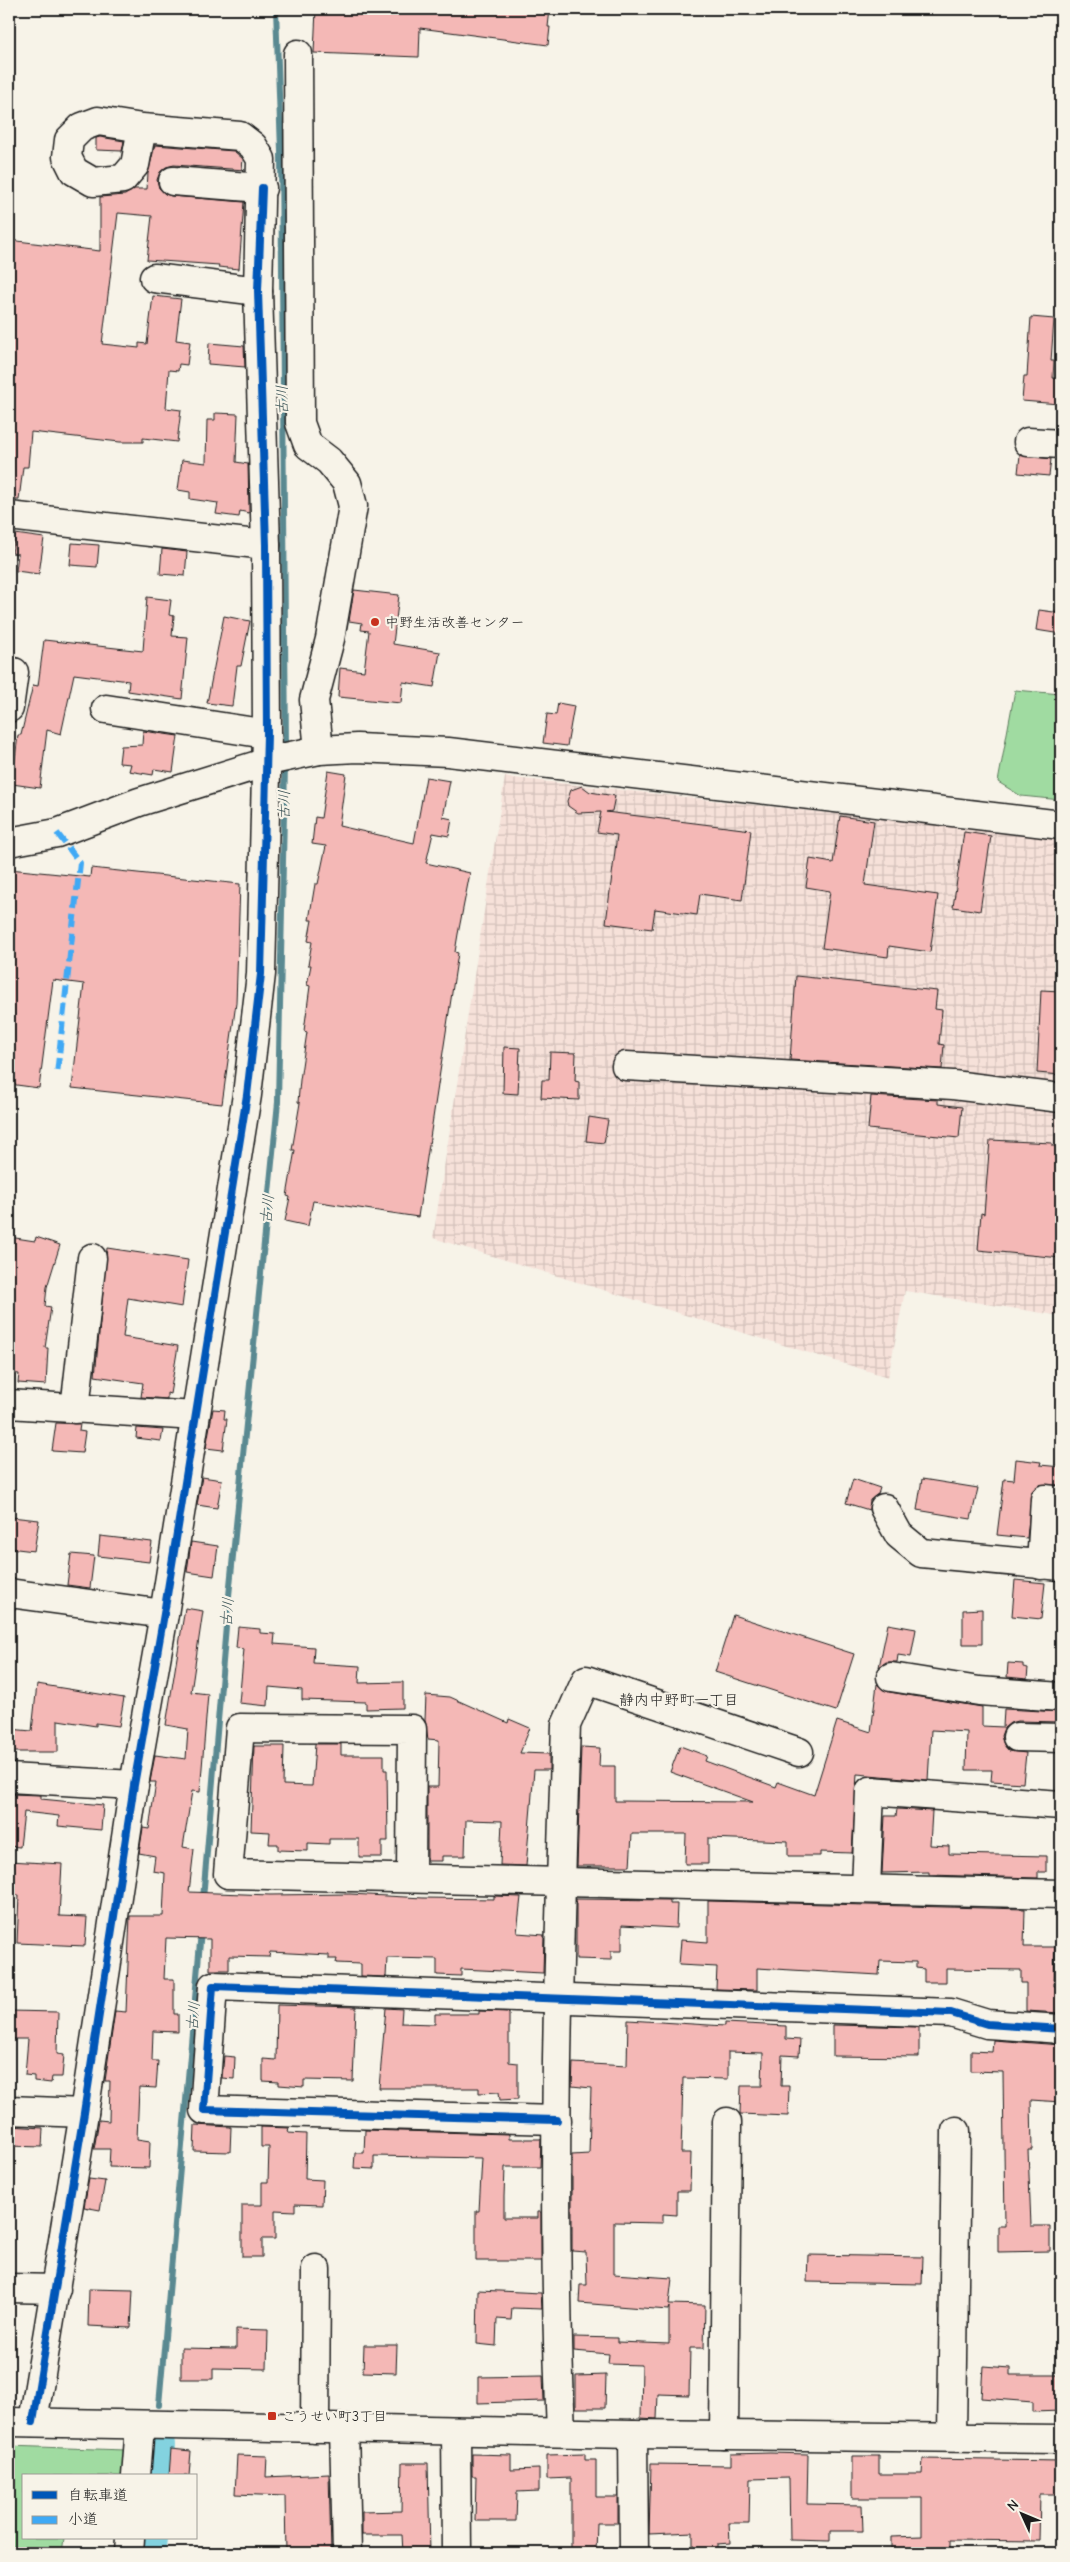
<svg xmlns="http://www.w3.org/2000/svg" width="1070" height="2562" viewBox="0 0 1070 2562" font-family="'Comic Neue','Klee One',sans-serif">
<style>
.industrial{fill:url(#industrial-grid)}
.grass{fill:#a0dba1;stroke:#5e7c5e}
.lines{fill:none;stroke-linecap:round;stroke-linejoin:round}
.stream{stroke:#5a8991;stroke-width:6}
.river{stroke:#83d2df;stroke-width:36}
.building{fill:#f4b8b6;stroke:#1c1c1c}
.minor-casing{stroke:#1c1c1c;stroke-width:31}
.minor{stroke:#f7f3e8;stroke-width:28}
.quiet{stroke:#3fa9f5;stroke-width:6;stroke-dasharray:12 6;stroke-linecap:butt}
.cycleway-casing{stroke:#f7f3e8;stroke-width:11}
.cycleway{stroke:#0057b8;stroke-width:8}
.poi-dot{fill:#c8321e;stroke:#f7f3e8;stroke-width:2}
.labels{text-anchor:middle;stroke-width:4.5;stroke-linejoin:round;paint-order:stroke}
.poi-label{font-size:14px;fill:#1c1c1c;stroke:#f7f3e8;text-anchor:start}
.water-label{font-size:15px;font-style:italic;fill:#3b5356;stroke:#f7f3e8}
.neighbourhood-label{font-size:15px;fill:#1c1c1c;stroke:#f7f3e8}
</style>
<defs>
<pattern id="industrial-grid" width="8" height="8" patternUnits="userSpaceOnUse" patternTransform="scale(1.25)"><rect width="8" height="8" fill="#f6e1d9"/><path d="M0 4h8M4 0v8" fill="none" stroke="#d2c0ba"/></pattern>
</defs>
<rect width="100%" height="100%" fill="#f7f3e8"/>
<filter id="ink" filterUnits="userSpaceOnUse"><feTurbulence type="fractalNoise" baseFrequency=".02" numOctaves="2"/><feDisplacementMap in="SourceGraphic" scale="10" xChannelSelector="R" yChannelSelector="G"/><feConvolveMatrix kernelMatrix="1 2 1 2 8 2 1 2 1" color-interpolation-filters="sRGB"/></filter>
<g filter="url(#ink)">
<!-- industrial -->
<path class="industrial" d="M505 777 1061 839V1316L905 1291 888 1377 433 1238Z"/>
<!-- grass -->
<g class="grass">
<path d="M1015 690 1061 694V800L1021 796 998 782Z"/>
<path d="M9 2446 124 2450 122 2476H24V2538H64L62 2553H9Z"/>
</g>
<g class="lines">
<!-- stream -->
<g class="stream">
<path d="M276 9 281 151 286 750"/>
<path d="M203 1899 226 1626 278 1102 285 765"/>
<path d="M159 2405 201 1931"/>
</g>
<!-- river -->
<g class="river">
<path d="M154 2476 157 2445"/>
<path d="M147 2553 149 2538"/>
</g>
</g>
<!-- building -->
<g class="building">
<path d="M316 9H550L548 27H550L548 45 420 28 419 57 314 53Z"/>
<path d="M100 137 124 141 122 151 96 150V138Z"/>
<path d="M155 145 234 151 243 159 242 169 245 170 174 165 166 167 160 172 157 180 159 188 165 194 171 196 244 202 239 269 218 267 219 265 147 260 152 216 118 213 102 344 139 348V343L147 344 153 296 181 299 176 340 190 342 187 365 179 364 178 371 169 370 166 408 181 410 177 442 143 438V442H120L31 432 28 467H23L19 500H9V240L100 251V197L125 195 134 189H147L148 173Z"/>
<path d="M1031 317 1054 319 1051 361H1054L1053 378 1061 379 1059 404 1022 401 1024 376H1027Z"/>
<path d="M209 343 244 346 245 367 208 364Z"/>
<path d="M215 413 238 414 236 462 248 464 249 510V513L240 511 239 517 216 514 218 503 190 499V492L178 490 182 460 206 463 207 420H215Z"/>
<path d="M1020 455 1051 459 1049 476 1018 473Z"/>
<path d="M15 534 44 538 39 574 16 571 18 554 12 553Z"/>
<path d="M72 543 99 545 97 567 70 565Z"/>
<path d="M162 549 187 552 185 576 160 574Z"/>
<path d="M354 590 399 595 393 644 440 652 434 687 403 682 401 703 338 697 340 668 364 671 369 631 361 630 362 623 349 621Z"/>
<path d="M147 597 171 600 169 615 174 616 172 636 188 637 182 699 128 691 129 681 74 674 61 734 47 730 40 788 12 784 18 735H21L33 685 38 686 44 640 143 651Z"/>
<path d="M1039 610 1061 613V634L1036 630Z"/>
<path d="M224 616 250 621 241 666H237L232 706 207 703Z"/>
<path d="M558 703 574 706 567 746 543 743 547 714 556 715Z"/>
<path d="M143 731 178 736 173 772 154 769 153 775 129 771 131 764 119 763 121 746 142 745Z"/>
<path d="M328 771 346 774 339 826 414 843 426 777 450 781 443 817 452 819 449 836 433 833 426 863 470 873 458 934 455 952 458 953 418 1217 313 1201 308 1226 285 1221 290 1197 287 1196 295 1150H292L300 1103 298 1102 300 1080 307 1032 304 1031 310 986 307 985 311 965H308L312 942 308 941 312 920H309L315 884H318L326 846 312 844 315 817 321 818Z"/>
<path d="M582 786 590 792 615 796 612 811 606 812 751 830 742 900 700 894 697 915 655 909 652 929 606 923 617 835 597 832 601 812 578 813 568 806 567 801 571 790Z"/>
<path d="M840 816 874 821 865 885 938 895 930 952 889 946 888 957 822 948 830 891 806 887 810 859 833 863Z"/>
<path d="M964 832 991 836 980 911 953 907Z"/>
<path d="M91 868 240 884 236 1003 222 1104 72 1088 84 984 53 980 39 1088 9 1084V869L90 877Z"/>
<path d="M796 976 937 991 935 1009 942 1010 939 1044 944 1045 942 1069 790 1060Z"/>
<path d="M1041 990 1061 991V1075L1037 1073Z"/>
<path d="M504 1047 520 1048 518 1094 503 1093Z"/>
<path d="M550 1052 576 1053 575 1081 579 1082V1100L541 1098 542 1080H549Z"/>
<path d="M871 1096 938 1100V1104L962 1107 959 1138 868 1129Z"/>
<path d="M589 1117 608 1120 604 1143 586 1141Z"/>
<path d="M990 1140 1052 1143V1146H1061V1258L978 1250 981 1213 984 1214Z"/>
<path d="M9 1237 35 1241 36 1237 60 1245 47 1287 45 1306 51 1307 45 1348H48L46 1385 18 1383 19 1374 9 1373Z"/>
<path d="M107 1248 188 1260 182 1307 128 1298 123 1337 178 1346 170 1394 167 1393V1399L141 1397 143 1383 95 1376Z"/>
<path d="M213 1409 225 1410 224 1419H227L223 1450 206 1448Z"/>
<path d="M56 1423 80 1424 79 1431 85 1432 82 1453 52 1451Z"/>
<path d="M137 1428 163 1430 161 1441 136 1438Z"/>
<path d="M1016 1459 1041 1462 1040 1465 1061 1467V1485H1039L1032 1491 1027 1538 997 1535 1004 1479 1014 1480Z"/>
<path d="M202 1477 222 1480 217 1508 197 1505Z"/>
<path d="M853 1479 880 1488 878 1494 870 1500 869 1510 846 1503Z"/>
<path d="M922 1479 978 1488 971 1519 917 1510Z"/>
<path d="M11 1517 39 1520 34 1551 9 1548Z"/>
<path d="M100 1536 152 1542 149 1562 98 1556Z"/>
<path d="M191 1542 218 1546 214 1576 187 1572Z"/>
<path d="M71 1554 94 1556 90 1588 67 1585Z"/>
<path d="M1015 1580 1045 1583 1041 1619 1012 1616Z"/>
<path d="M185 1608 203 1611 191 1692 208 1694 200 1792 192 1791 183 1847 194 1849 189 1892 270 1895 350 1894 423 1898 494 1899V1896L521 1897 517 1933 544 1935 543 1973 461 1969V1976L437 1975V1959L387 1958 386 1977 361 1976V1964L336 1963 337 1959H329V1955L270 1952 269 1957 229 1956V1970H210V1939L166 1938 164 1979H174V2014H178V2032L153 2031 152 2061H158L156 2088 139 2087 137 2139 150 2141 149 2168 109 2167 110 2149H94L99 2120 109 2121 110 2081H105L115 2011 126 2012 130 1916H163L165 1873 153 1871 155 1856 139 1853 143 1828 149 1829 156 1782H150L155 1755 186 1759 188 1729 166 1725Z"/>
<path d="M982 1609V1644H963V1610Z"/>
<path d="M733 1615 854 1654 836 1711 715 1672Z"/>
<path d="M888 1624 916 1629 911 1657 898 1655 897 1662H886L879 1667Z"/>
<path d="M238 1627 260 1629V1633L275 1634 274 1644 314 1647 313 1663 360 1666 359 1683 403 1682V1708L366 1709V1702L302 1700V1690L269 1687 268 1706 239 1703 244 1649 236 1648Z"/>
<path d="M1008 1663 1023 1664V1667L1028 1668 1027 1679 1007 1677Z"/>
<path d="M37 1684 124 1698 119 1726 96 1723V1726L58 1720V1752H9V1729L32 1731Z"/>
<path d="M877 1684 882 1689 889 1692 982 1707V1726L1003 1727 1004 1709 1061 1712V1722L1017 1721 1010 1723 1004 1728 1001 1736 1004 1745 1009 1751 1026 1753 1023 1783 991 1781 992 1770H966L967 1732 931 1730 928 1780 857 1774 852 1853 820 1852V1856H788V1841L708 1838V1864H685L686 1834H632L630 1866H577L581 1747 600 1748 599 1766H615V1801L753 1802 670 1772 680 1746 707 1756 705 1761 776 1787 778 1782 814 1795 837 1721 871 1732Z"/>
<path d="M426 1695 450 1697 508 1723 509 1719 530 1728 520 1753 549 1754V1770H534L526 1866 500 1865 502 1821 466 1820 465 1856H442V1861H427V1787H438L439 1740 428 1739 425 1720Z"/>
<path d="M315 1744H341V1755H384V1770H387L388 1841H382V1857H359V1839H329V1844L308 1843V1851L278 1850V1844H269L270 1832 251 1831 254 1746H284L283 1785 312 1786Z"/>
<path d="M9 1794 41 1795V1799L103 1805 101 1830 58 1826 59 1816 24 1812 20 1847 9 1846Z"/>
<path d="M897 1809 932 1811 930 1845 949 1846V1854L1046 1856V1872H1038V1878L929 1875V1872L882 1873 885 1816H896Z"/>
<path d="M9 1861 62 1864 59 1916 87 1917 85 1946 17 1943 19 1895H9Z"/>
<path d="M576 1899 670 1900V1904H677L676 1928 622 1925V1951H611V1960L576 1959Z"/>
<path d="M708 1901 1025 1909 1024 1947H1055L1054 1986H1061V2013L1026 2011V1983H1021V1970L946 1969V1982H924V1969L916 1968V1962L880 1961 879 1975 757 1968V1990L716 1989 717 1967 679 1965 681 1940 708 1942Z"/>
<path d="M277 2005 356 2007 353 2081 304 2080V2087L279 2085V2082L263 2081V2059L276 2060Z"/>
<path d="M386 2008 402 2009 401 2023 435 2024V2014H479V2011L509 2012V2062L518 2063V2099L500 2100 499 2092 479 2093V2088H379Z"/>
<path d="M9 2011 58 2012 57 2054 64 2055 62 2077H52L51 2083 34 2081V2076L25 2075 28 2039H9Z"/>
<path d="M628 2020 725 2026V2023L786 2026V2039L800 2040 799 2056 782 2055 781 2086H789L788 2116 740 2114 741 2086H762L763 2053 728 2052V2079L683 2078 681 2153H691L690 2191H677V2215L663 2214V2223L614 2222V2274L672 2278 669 2304 705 2305 704 2348H690L689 2395 658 2394 657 2419 641 2418 642 2365 608 2364 609 2354 574 2351V2337L617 2338V2342L669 2344V2306L668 2310 579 2303 580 2285H587L586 2252 572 2251V2155L589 2154 591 2088 572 2086 573 2063 627 2066Z"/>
<path d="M833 2025 919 2027V2057L833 2056Z"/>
<path d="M993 2040 1061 2045 1059 2083H1061V2102L1031 2100 1032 2150H1028L1031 2226H1050V2251L998 2252V2226H1005L1003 2072 971 2071V2051L992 2052Z"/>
<path d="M224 2056 235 2057 234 2079 222 2078Z"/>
<path d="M195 2125 231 2127 230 2152 194 2151Z"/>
<path d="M9 2126 43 2128 42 2147 9 2146Z"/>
<path d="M261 2127 289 2128 288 2133 306 2134 305 2179 323 2180 322 2205 295 2204V2211L275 2210V2239H262V2257H242V2205H262V2182H268L269 2147H261Z"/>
<path d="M365 2130 509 2134V2139H541L540 2167H505L504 2197V2218H538V2212H541V2261H476V2211H479L482 2158 374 2156V2169L354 2168 355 2153H364Z"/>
<path d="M89 2179 105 2181 100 2210 84 2207Z"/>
<path d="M808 2255 923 2257 922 2284 807 2282Z"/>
<path d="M89 2289 133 2290 131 2328 88 2326Z"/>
<path d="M478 2290 541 2293 542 2309 512 2308 511 2320 497 2319 496 2346 477 2344Z"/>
<path d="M236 2329 268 2330 267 2369 213 2368V2379H181V2348L236 2349Z"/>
<path d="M364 2345H397L396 2373 363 2372Z"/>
<path d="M983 2366 1010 2368V2375H1061V2411L1033 2412V2402L981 2398Z"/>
<path d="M606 2375 605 2408H576V2376Z"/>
<path d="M543 2376 544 2401 478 2403V2377Z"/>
<path d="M171 2449 191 2451 189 2476H169Z"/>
<path d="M770 2453 808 2454 807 2504 862 2505 863 2531H830V2541L790 2540 789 2478 750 2479 749 2523H729L730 2543 717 2544V2553H693V2532L649 2534 651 2464 731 2465V2454Z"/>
<path d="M472 2454 511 2455V2470L539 2469V2491L517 2492 516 2521H475L476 2476H472Z"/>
<path d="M585 2454V2460H596V2497H618V2523H597L596 2553H571V2478L547 2479V2455Z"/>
<path d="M237 2455 267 2456 266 2477 329 2474 331 2553H286L285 2496 235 2494Z"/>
<path d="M852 2456H879V2474H922L923 2459 1061 2461V2494H1040L1039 2541 950 2540V2553L891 2552V2537L922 2536V2498H852Z"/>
<path d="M402 2463H428L430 2553H403L402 2535H362V2512L401 2511Z"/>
</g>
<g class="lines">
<defs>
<g id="minor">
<path d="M298 54 300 423 308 445 329 461 347 483 353 506 330 639 314 700 319 750"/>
<path d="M173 181 262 188"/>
<path d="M154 278 258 291"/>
<path d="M1028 442 1061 444"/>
<path d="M9 516 266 545"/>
<path d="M9 708 14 672"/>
<path d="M106 709 267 734"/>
<path d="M9 842 57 833 139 802 277 759 319 750 357 748 448 752 1061 825"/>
<path d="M626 1066 953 1085 1061 1098"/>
<path d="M9 1404 195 1416"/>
<path d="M75 1409 92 1258"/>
<path d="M884 1508 899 1535 921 1553 1061 1566"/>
<path d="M1041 1565 1045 1499 1061 1501"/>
<path d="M9 1593 164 1614"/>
<path d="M891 1677 979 1691 1061 1697"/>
<path d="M1017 1737 1061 1738"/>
<path d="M9 1778 134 1785"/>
<path d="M411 1877 412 1729 240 1728 228 1874 1061 1894"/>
<path d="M866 1888 870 1791 1061 1805"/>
<path d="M9 2110 84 2113"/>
<path d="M557 2120 204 2110 213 1986 951 2013 987 2024 1061 2029"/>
<path d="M9 2288 56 2289"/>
<path d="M9 2422 633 2434 1061 2439"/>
<path d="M33 2422 84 2113 134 1785 164 1614 247 1095 261 974 267 734 266 545 258 291 261 159 253 146 240 136 142 128 98 121 82 127 69 140 67 157 74 171 93 182 123 179 135 165 142 128"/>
<path d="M315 2428 316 2269"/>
<path d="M344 2429 347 2553"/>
<path d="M456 2431 457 2553"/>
<path d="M561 2432C551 2197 558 1961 566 1725L586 1680 799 1752"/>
<path d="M633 2434 634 2553"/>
<path d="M724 2435 727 2122"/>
<path d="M952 2436 956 2131"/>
<path d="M136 2476 140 2426"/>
<path d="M129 2553 130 2538"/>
</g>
</defs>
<!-- minor casing -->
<use href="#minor" class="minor-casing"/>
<!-- minor -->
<use href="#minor" class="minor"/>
<!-- quiet -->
<path class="quiet" d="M57 833 80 863 57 1074"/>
<defs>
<g id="cycleway">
<path d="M557 2120 204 2110 213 1986 951 2013 987 2024 1061 2029"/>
<path d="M33 2422 84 2113 134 1785 164 1614 247 1095 261 974 267 734 266 545 258 291 262 188"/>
</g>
</defs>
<!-- cycleway casing -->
<use href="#cycleway" class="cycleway-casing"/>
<!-- cycleway -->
<use href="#cycleway" class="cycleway"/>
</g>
</g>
<!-- markers -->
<g class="poi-dot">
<circle cx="375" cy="622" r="5"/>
<rect x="267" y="2411" width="10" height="10" rx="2.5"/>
</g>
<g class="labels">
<!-- poi labels -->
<g class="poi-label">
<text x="385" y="627">中野生活改善センター</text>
<text x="282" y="2421">こうせい町3丁目</text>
</g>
<!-- water labels -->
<g class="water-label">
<text transform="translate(282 400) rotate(-91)" y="5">古川</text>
<text transform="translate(284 805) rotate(-89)" y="5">古川</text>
<text transform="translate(267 1209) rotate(-84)" y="5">古川</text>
<text transform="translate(227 1612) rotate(-85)" y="5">古川</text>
<text transform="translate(193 2016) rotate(-85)" y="5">古川</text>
</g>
<!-- neighbourhood labels -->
<g class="neighbourhood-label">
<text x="679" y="1705">静内中野町一丁目</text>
</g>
</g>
<!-- margin -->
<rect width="1070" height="2562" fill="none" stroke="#f7f3e8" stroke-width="30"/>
<rect x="15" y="15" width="1040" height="2532" fill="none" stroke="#1c1c1c" stroke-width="2" filter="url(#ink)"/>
<!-- legend -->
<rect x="22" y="2474" width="175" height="65" fill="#f7f3e8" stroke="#9f9d96"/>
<rect x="32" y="2491" width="25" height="8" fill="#0057b8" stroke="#9f9d96"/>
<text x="68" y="2500" font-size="15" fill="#1c1c1c">自転車道</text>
<rect x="32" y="2516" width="25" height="8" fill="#3fa9f5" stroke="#9f9d96"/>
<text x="68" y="2524" font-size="15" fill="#1c1c1c">小道</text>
<!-- north arrow -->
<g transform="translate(1022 2514) rotate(314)" stroke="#f7f3e8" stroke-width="4" paint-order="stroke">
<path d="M0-4L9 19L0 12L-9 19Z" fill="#1c1c1c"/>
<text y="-8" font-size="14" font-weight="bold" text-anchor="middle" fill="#1c1c1c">N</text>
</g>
</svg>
